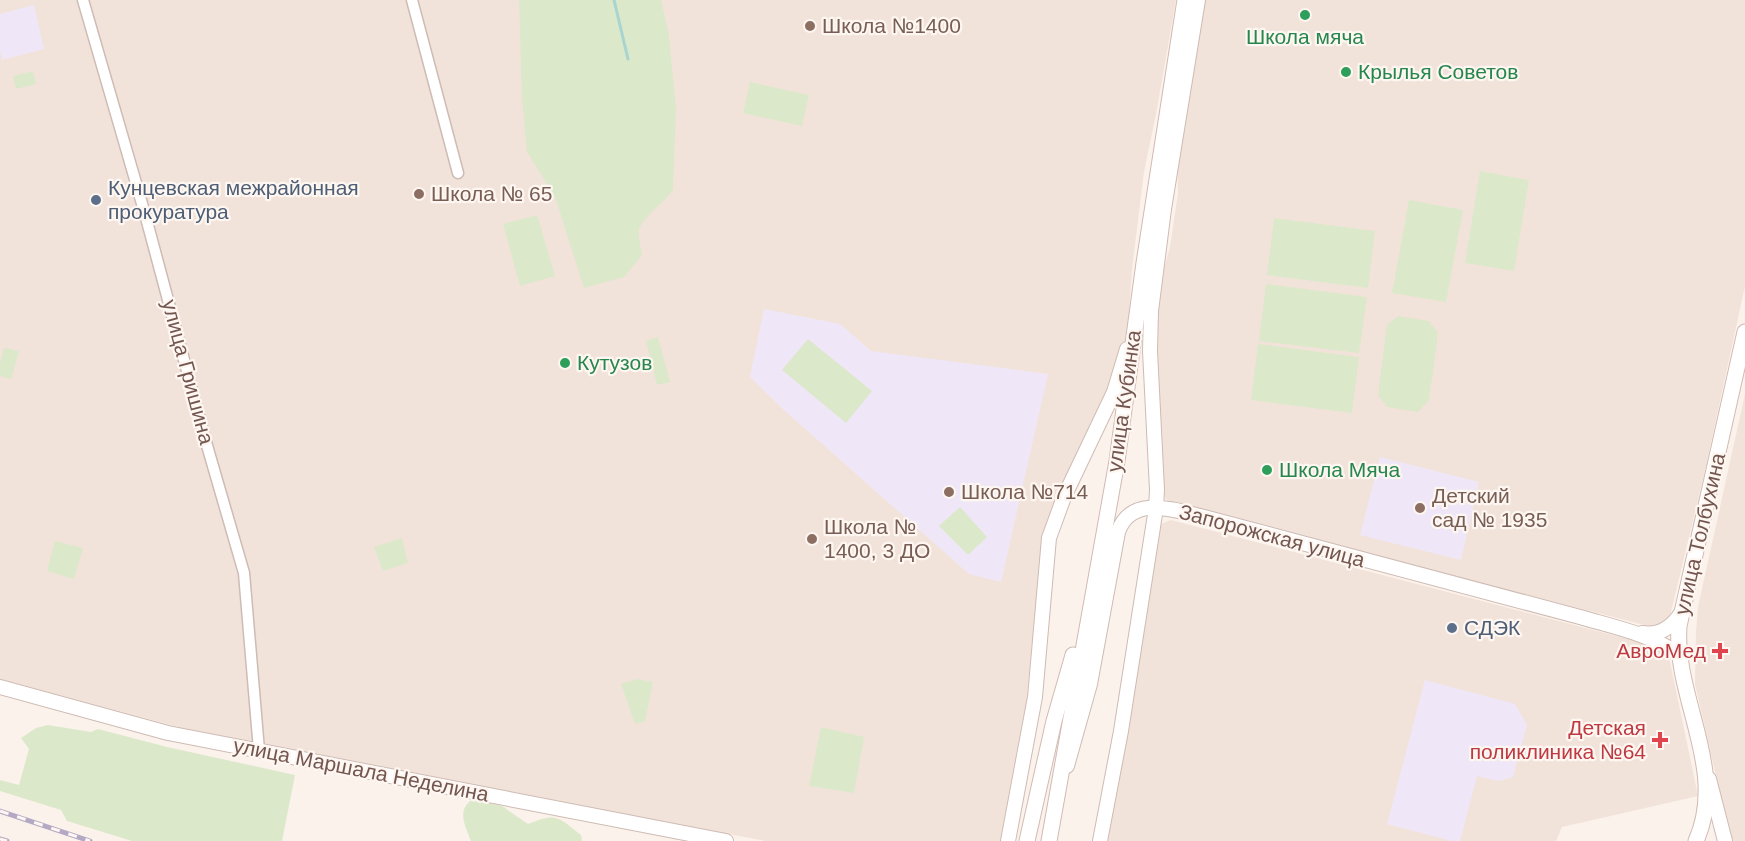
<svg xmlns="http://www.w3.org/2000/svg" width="1745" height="841" viewBox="0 0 1745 841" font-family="Arial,sans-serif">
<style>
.residential{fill:#f2e3da}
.education{fill:#efe7f7}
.green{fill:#dce8ca}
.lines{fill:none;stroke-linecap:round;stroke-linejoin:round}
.stream{stroke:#a8d4d2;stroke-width:3}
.minor-casing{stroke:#cebbb4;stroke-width:13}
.tertiary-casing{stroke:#cebbb4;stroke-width:16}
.secondary-casing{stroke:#d1bab2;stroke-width:17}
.minor{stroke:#fff;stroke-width:10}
.tertiary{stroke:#fff;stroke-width:14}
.secondary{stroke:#fff;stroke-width:15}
.rail-casing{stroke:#b3a9c4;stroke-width:5}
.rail{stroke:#fdf6f1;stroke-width:3;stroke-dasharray:9;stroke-linecap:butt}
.leisure-dot{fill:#2e9e5b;stroke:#fdf6f1;stroke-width:2}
.education-dot{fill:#8d6e63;stroke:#fdf6f1;stroke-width:2}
.service-dot{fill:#5c6f8a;stroke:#fdf6f1;stroke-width:2}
.health-dot{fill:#e0444e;stroke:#fdf6f1;stroke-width:2}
.labels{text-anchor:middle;stroke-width:4.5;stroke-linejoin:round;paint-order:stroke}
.education-label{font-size:21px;fill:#785e54;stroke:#fdf6f1;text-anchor:start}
.leisure-label{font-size:21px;fill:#27864d;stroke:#fdf6f1;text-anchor:start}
.service-label{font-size:21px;fill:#4e5e75;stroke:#fdf6f1;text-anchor:start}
.street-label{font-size:21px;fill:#745650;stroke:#fdf6f1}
.health-label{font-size:21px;fill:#be3a42;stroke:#fdf6f1;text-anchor:end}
</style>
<rect width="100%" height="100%" fill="#fbf2eb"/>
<!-- residential -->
<g class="residential">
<path d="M0 0H1176L1156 114 1144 172 1132 269 1128 328 1125 343 1102 405 1047 526 1040 564 1026 704 1000 841H765L197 732 0 679Z"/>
<path d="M1204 0H1745V286L1704 475 1670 616 1662 625 1652 627 1171 503 1166 499 1162 493 1155 331 1157 293 1170 247 1178 193 1177 160Z"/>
<path d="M1745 394V841H1731L1695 684 1696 632 1698 607Z"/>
<path d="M1171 520 1651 645 1664 652 1669 657 1698 796 1562 827 1556 841H1105L1159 529 1161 524Z"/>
</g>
<!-- education -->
<g class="education">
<path d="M34 5 44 49 2 60 0 50V14Z"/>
<path d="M764 309 840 324 871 351 1048 374 1001 582 969 574 784 410 750 377Z"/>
<path d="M1380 457 1479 482 1461 560 1360 535Z"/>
<path d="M1425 680 1515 704 1527 725 1513 777 1499 781 1477 776 1460 841H1452L1387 824Z"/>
</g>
<!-- green -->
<g class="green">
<path d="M519 0H661L669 36 676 108 673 190C665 202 641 218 639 231 638 238 641 247 642 255L624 277 584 288 555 197 527 152 522 99Z"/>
<path d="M33 71 36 84 16 89 13 76Z"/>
<path d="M750 82 809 95 802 126 743 113Z"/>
<path d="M1480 171 1529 180 1514 271 1465 263Z"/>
<path d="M1409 200 1463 210 1446 302 1392 293Z"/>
<path d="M537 215 555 276 520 286 503 224Z"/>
<path d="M1274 218 1375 231 1368 288 1267 275Z"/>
<path d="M1266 284 1367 297 1359 353 1259 341Z"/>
<path d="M1398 316 1429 321 1438 333 1429 400 1418 412 1387 407 1378 395 1387 325Z"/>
<path d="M658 337 670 382 657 385 646 341Z"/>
<path d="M808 339 872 391 846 423 782 370Z"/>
<path d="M1258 344 1359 357 1352 413 1251 400Z"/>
<path d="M4 348 19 351 11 379 0 376V363Z"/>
<path d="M960 507 987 537 968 555 939 526Z"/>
<path d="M402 538 408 563 383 571 374 547Z"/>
<path d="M55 541 83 548 74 579 47 571Z"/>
<path d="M637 679 653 682 645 721 635 724 621 684Z"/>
<path d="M48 725 91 732 98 729 167 747 295 775 282 841H132L67 821 61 810 0 791V780L19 785 29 749 21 738 36 728Z"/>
<path d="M821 727 864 737 854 793 809 786Z"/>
<path d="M473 799 502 806 528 824C557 812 558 817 581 835L582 841H471C465 825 456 810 473 799Z"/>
</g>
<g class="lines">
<!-- stream -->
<path class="stream" d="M614 0 628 59"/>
<defs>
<g id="minor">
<path d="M83 0 145 214 206 442 244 573 259 750"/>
<path d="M412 0 458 173"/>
</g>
<g id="tertiary">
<path d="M1642 633C1660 636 1672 627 1681 613"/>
<path d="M0 687 168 733 726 841"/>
<path d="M1067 766 1090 684 1118 532C1131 494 1175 510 1204 517L1580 617C1614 627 1649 634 1679 654"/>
<path d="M1709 779 1725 841"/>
<path d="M1008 841 1035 697 1049 538 1064 497 1114 392 1127 349"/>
<path d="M1100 841 1121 731 1156 508 1157 490 1150 351 1151 311 1164 209 1198 0"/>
</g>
<g id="secondary">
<path d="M1027 841 1054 721 1073 655"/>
<path d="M1049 841 1117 461 1144 263 1185 0"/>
<path d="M1696 841C1728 769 1674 699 1679 626L1745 332"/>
</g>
</defs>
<!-- minor casing -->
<use href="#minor" class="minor-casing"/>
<!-- tertiary casing -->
<use href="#tertiary" class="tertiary-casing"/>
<!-- secondary casing -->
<use href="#secondary" class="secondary-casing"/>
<!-- minor -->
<use href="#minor" class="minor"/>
<!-- tertiary -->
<use href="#tertiary" class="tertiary"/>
<!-- secondary -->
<use href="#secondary" class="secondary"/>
<defs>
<g id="rail">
<path d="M0 811 90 841"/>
<path d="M0 839 7 841"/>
</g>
</defs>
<!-- rail casing -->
<use href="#rail" class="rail-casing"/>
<!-- rail -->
<use href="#rail" class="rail"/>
</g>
<!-- markers -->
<g class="leisure-dot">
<circle cx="1305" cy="15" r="6"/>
<circle cx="1346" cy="72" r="6"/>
<circle cx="565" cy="363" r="6"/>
<circle cx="1267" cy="470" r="6"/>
</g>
<g class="education-dot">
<circle cx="810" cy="26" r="6"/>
<circle cx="419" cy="194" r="6"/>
<circle cx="949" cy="492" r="6"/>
<circle cx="1420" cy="508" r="6"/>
<circle cx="812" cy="539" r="6"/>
</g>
<g class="service-dot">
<circle cx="96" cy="200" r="6"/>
<circle cx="1452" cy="628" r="6"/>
</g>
<g class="health-dot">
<path d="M1717 642h6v6h6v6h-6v6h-6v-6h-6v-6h6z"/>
<path d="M1657 731h6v6h6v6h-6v6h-6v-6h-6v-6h6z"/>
</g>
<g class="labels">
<!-- education labels -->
<g class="education-label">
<text x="822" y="33">Школа №1400</text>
<text x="431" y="201">Школа № 65</text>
<text x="961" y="499">Школа №714</text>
<text x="1432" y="503">Детский<tspan x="1432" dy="24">сад № 1935</tspan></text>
<text x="824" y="534">Школа №<tspan x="824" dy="24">1400, 3 ДО</tspan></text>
</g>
<!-- leisure labels -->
<g class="leisure-label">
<text x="1305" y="44" text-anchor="middle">Школа мяча</text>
<text x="1358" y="79">Крылья Советов</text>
<text x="577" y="370">Кутузов</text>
<text x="1279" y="477">Школа Мяча</text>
</g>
<!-- service labels -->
<g class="service-label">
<text x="108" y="195">Кунцевская межрайонная<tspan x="108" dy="24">прокуратура</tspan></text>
<text x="1464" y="635">СДЭК</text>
</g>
<!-- street labels -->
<g class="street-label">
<text transform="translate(188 372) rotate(75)" y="7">улица Гришина</text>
<text transform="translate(1124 401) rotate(-82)" y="7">улица Кубинка</text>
<text transform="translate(1700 534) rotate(-77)" y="7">улица Толбухина</text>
<text transform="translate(1272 536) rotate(15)" y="7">Запорожская улица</text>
<text transform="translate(361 770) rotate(11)" y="7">улица Маршала Неделина</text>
</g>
<!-- health labels -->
<g class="health-label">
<text x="1706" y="658">АвроМед</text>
<text x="1646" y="735">Детская<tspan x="1646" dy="24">поликлиника №64</tspan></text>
</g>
</g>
</svg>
